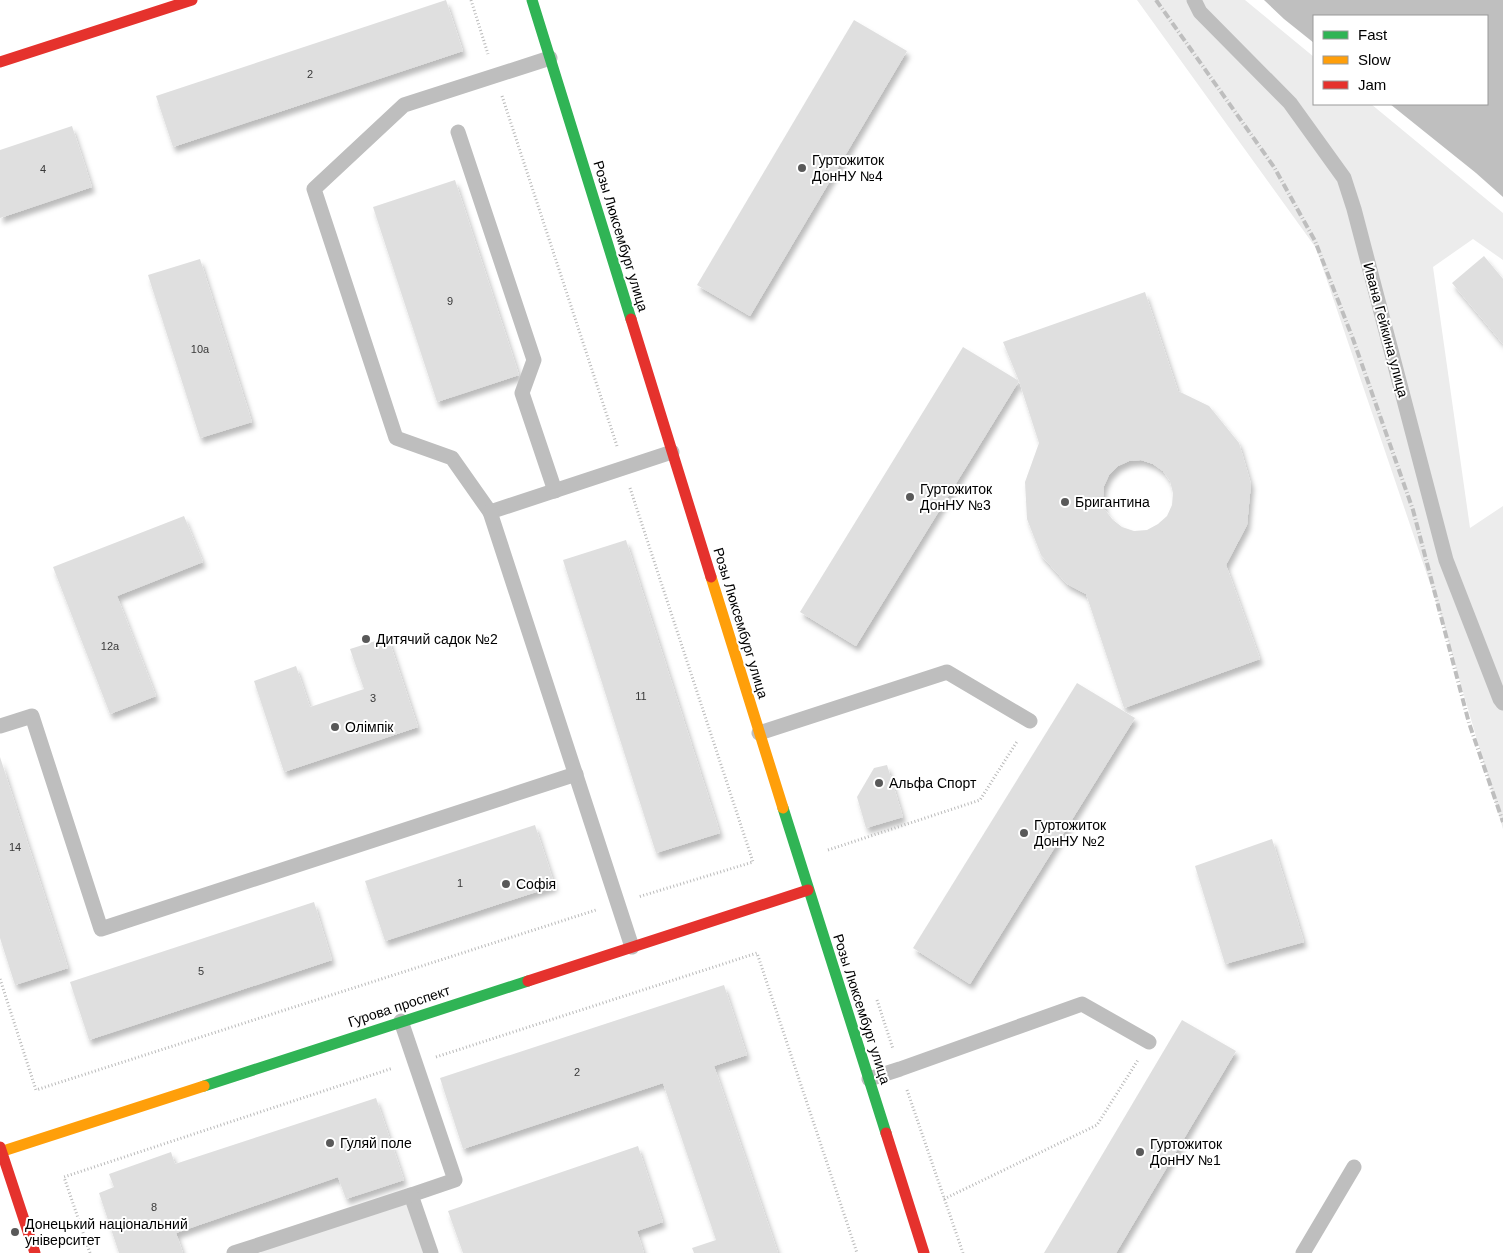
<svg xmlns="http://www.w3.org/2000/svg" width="1503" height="1253" viewBox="0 0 1503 1253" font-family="Arial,sans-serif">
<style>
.green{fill:#ececec}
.water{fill:#bfbfbf}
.building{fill:#dfdfdf;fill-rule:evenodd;filter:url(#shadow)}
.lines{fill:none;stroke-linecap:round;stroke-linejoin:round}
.path{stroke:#b9b9b9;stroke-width:3;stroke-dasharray:1 2.5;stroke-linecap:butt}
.lane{stroke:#bebebe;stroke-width:15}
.fast{stroke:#30b455;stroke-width:11}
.slow{stroke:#ff9f0a;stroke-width:11}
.jam{stroke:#e5322d;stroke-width:11}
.rail{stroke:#bebebe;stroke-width:4;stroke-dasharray:8 2.5 1 2.5;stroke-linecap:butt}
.poi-dot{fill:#595959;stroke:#fff;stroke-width:2}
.labels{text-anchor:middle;stroke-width:4;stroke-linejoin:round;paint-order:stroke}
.number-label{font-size:11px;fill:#383838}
.poi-label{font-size:14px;fill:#000;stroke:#fff;text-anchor:start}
.street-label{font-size:14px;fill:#000;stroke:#fff}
</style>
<defs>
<filter id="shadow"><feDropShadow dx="3" dy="5.5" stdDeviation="2.5" flood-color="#0004"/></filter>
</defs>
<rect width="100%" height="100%" fill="#fff"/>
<!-- green -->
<g class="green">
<path d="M1137 0H1245L1314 57V104H1371L1503 213V260L1473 239 1433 267 1470 528 1503 506V829L1440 613 1316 248Z"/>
<path d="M409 1198 426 1253H260L271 1244Z"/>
</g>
<!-- water -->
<path class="water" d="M1264 0H1503V197L1476 173 1390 104H1487V16H1314V43L1284 19Z"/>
<!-- building -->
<g class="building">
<path d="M446 0 463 51 173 147 156 96Z"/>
<path d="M854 20 907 51 750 316 697 285Z"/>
<path d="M72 126 92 187 0 218V150Z"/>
<path d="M455 180 519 375 437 402 373 207Z"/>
<path d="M1484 256 1503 279V344L1452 283Z"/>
<path d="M200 259 252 422 200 438 148 275Z"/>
<path d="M1145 292 1178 391 1209 406 1239 443 1251 484 1247 525 1226 565 1260 659 1124 708 1086 594 1067 584 1041 555 1027 519 1025 482 1039 443 1019 381 856 646 800 612 963 347 1019 381 1003 342ZM1141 460 1153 464 1163 471 1170 481 1173 493 1172 505 1167 516 1158 524 1147 530 1134 531 1122 527 1113 520 1105 510 1103 498 1104 486 1109 475 1118 466 1129 461Z"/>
<path d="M184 516 203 562 117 596 156 696 110 714 53 567Z"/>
<path d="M626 540 720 833 656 853 563 560Z"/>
<path d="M388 637 418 727 284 772 254 681 296 666 310 707 364 689 350 649Z"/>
<path d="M1077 683 1135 718 970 984 913 948Z"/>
<path d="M0 757 68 968 15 985 0 938Z"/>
<path d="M887 765 903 817 866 828 857 797 874 768Z"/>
<path d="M535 825 555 886 385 941 365 881Z"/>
<path d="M1272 839 1304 942 1225 964 1195 866Z"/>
<path d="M314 902 332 960 89 1040 70 982Z"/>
<path d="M724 985 747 1055 714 1066 778 1253H694L692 1248 716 1240 663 1083 463 1149 440 1078Z"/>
<path d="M1182 1020 1236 1051 1116 1253H1044Z"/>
<path d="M376 1098 404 1180 346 1199 338 1177 176 1233 183 1253H119L99 1193 114 1187 109 1174 171 1152 175 1164Z"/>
<path d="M638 1146 663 1222 637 1231 644 1253H463L448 1211Z"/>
</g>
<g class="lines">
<!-- path -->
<g class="path">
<path d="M471 0 488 54"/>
<path d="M502 96 617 446"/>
<path d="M630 488 753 862 638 897"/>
<path d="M828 850 980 800 1018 740"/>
<path d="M0 979 36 1090 596 910"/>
<path d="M877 1000 893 1049"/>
<path d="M436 1057 757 953 857 1253"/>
<path d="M907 1090 963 1253"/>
<path d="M944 1199 1097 1125 1138 1060"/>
<path d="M90 1253 64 1177 393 1068"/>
</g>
<!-- lane -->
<g class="lane">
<path d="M1194 0 1200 12 1290 103 1344 178 1354 209 1446 560 1500 699 1503 703"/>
<path d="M550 58 404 105 314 189 396 438 452 458 490 512 672 452"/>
<path d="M458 132 534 360 522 393 555 491"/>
<path d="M490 512 632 947"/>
<path d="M0 726 32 716 101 929 576 774"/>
<path d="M759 733 947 672 1030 721"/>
<path d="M401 1021 455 1180 411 1195 431 1253"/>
<path d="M869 1079 900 1069 1082 1004 1149 1042"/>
<path d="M234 1253 411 1195"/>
<path d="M1303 1253 1354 1167"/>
</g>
<!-- fast -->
<g class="fast">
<path d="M532 0 631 319"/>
<path d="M783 808 886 1133"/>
<path d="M204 1086 528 981"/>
</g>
<!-- slow -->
<g class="slow">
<path d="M711 577 783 808"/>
<path d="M0 1152 204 1086"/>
</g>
<!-- jam -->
<g class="jam">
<path d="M0 62 192 0"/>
<path d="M631 319 711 577"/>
<path d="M528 981 808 890"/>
<path d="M886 1133 924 1253"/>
<path d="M0 1147 35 1253"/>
</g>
<!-- rail -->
<path class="rail" d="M1156 0 1274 167 1315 241 1353 339 1413 510 1469 723 1503 822"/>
</g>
<!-- markers -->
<g class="poi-dot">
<circle cx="802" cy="168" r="5"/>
<circle cx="910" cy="497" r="5"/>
<circle cx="1065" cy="502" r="5"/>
<circle cx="366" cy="639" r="5"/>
<circle cx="335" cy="727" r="5"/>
<circle cx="879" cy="783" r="5"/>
<circle cx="1024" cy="833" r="5"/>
<circle cx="506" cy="884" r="5"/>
<circle cx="330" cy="1143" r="5"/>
<circle cx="1140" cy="1152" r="5"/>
<circle cx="15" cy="1232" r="5"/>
</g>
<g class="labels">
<!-- number labels -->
<g class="number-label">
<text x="310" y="78">2</text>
<text x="43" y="173">4</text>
<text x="450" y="305">9</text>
<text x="200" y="353">10а</text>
<text x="110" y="650">12а</text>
<text x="641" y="700">11</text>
<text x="373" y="702">3</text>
<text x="15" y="851">14</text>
<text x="460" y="887">1</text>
<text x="201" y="975">5</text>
<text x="577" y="1076">2</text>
<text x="154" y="1211">8</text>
</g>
<!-- poi labels -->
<g class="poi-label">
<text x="812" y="165">Гуртожиток<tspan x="812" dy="16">ДонНУ №4</tspan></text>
<text x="920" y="494">Гуртожиток<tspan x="920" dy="16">ДонНУ №3</tspan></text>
<text x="1075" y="507">Бригантина</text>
<text x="376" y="644">Дитячий садок №2</text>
<text x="345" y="732">Олімпік</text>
<text x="889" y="788">Альфа Спорт</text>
<text x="1034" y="830">Гуртожиток<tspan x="1034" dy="16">ДонНУ №2</tspan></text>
<text x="516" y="889">Софія</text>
<text x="340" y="1148">Гуляй поле</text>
<text x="1150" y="1149">Гуртожиток<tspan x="1150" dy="16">ДонНУ №1</tspan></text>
<text x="25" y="1229">Донецький національний<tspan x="25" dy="16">університет</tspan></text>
</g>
<!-- street labels -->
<g class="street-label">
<text transform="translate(621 236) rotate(73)" y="5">Розы Люксембург улица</text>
<text transform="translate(1386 330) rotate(75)" y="5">Ивана Гейкина улица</text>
<text transform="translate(741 623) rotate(73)" y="5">Розы Люксембург улица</text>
<text transform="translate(399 1006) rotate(-18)" y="5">Гурова проспект</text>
<text transform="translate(862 1009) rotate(72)" y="5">Розы Люксембург улица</text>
</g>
</g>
<!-- legend -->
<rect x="1313" y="15" width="175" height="90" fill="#ffffff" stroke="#999999"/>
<rect x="1323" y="31" width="25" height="8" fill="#30b455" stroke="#999999"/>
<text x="1358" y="40" font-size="15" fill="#000000">Fast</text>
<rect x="1323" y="56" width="25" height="8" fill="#ff9f0a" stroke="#999999"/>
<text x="1358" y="65" font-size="15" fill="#000000">Slow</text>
<rect x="1323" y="81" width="25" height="8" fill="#e5322d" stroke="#999999"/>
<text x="1358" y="90" font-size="15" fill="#000000">Jam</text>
</svg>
